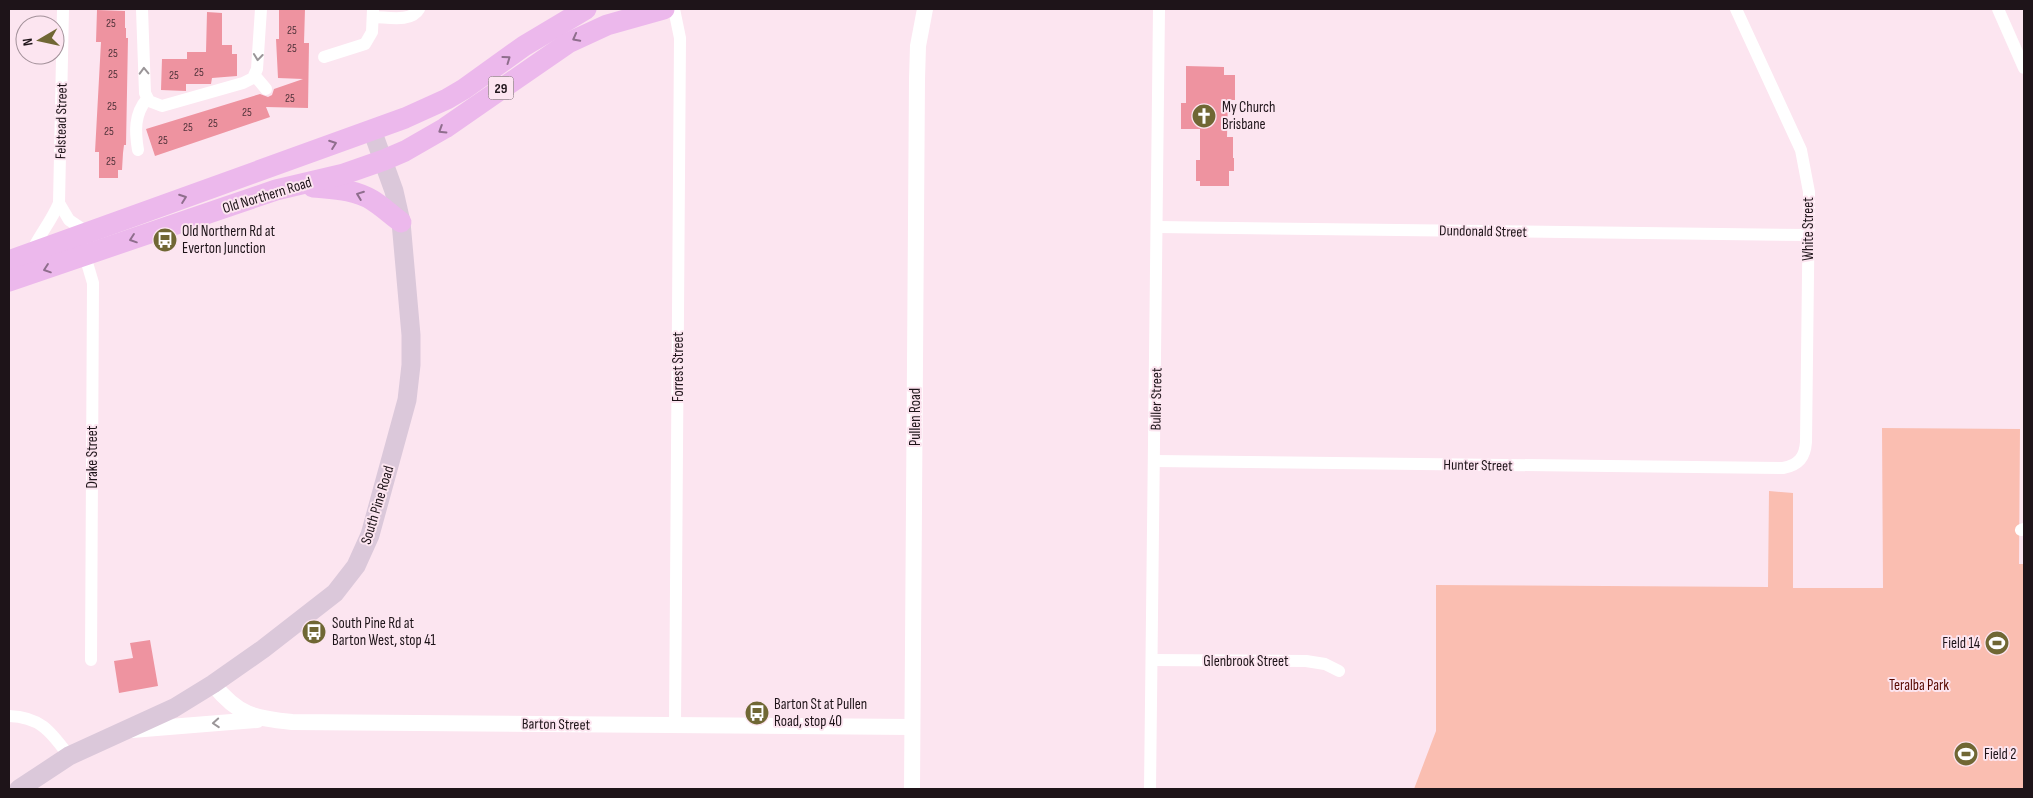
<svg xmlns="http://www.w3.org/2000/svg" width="2033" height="798" viewBox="0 0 2033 798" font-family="'Sofia Sans Condensed',sans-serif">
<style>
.green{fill:#fabeb1}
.building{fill:#ee93a0}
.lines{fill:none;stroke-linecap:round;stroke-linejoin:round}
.minor{stroke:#fff;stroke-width:12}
.tertiary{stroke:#fff;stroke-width:16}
.secondary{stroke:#dbc8da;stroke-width:19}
.trunk{stroke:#ecb8ec;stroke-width:21}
.oneway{stroke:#8f6e8d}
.oneway2{stroke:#9a9598}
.labels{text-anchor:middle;stroke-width:4;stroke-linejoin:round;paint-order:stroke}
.number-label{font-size:12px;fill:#52343b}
.shield{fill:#fce5f0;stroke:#61535a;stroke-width:1}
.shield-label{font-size:14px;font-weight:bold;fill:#1e1419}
.poi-label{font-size:15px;fill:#1e1419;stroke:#fce5f0;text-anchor:start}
.street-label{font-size:15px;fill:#1e1419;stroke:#fce5f0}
.park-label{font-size:15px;fill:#570800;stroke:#fce5f0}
</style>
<rect width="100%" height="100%" fill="#fce5f0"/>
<!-- green -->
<path class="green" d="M1882 428 2020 429 2019 564H2024V789H1414L1436 731V585L1768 587 1769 491 1793 493V588H1883Z"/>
<!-- building -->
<g class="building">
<path d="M279 9H305L304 43H309L308 108 266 107 270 117 155 156 146 129 260 94 268 97 272 95 274 89 303 79 278 78 276 39H279Z"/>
<path d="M97 10 125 11V28H126V38H128L126 145H124L123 153 122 170H118V178H99V152H95L101 42H96Z"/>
<path d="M207 12 222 13V45H232V54H237V76L212 78 211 84H186V91L161 90 162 59H187V52H206Z"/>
<path d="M1186 66 1224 67V75H1235V100H1228L1227 137H1233V158H1234V171H1229V186H1200V181H1196V160H1200V129H1181V103H1186Z"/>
<path d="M150 640 158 686 119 693 114 661 133 658 130 643Z"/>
</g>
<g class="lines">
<!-- minor -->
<g class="minor">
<path d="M142 9 145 93 149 101 162 106 243 83 253 78 257 69 261 9"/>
<path d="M674 9 680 38 675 725"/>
<path d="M1998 9 2024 68"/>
<path d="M373 17C387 17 411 23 419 9"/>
<path d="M324 57 365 44 372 32 373 9"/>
<path d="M255 76 266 89"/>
<path d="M138 150C135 132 134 114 147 99"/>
<path d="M59 203 69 220 88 233"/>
<path d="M1158 227 1808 235"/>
<path d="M31 253C39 235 51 222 59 203L63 9"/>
<path d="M85 256 93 283 91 660"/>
<path d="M1155 461 1783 468C1799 465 1805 457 1806 442L1809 192 1801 150 1736 9"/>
<path d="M2021 530 2024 529"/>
<path d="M1152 660 1306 661 1325 664 1339 671"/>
<path d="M9 716C41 717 51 732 69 756"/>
<path d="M1150 789 1159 9"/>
</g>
<!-- tertiary -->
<g class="tertiary">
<path d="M213 684C238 715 253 718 292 722L912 727"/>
<path d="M132 730 257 720"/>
<path d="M912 789 917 79 918 46 925 9"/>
</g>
<!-- secondary -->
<path class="secondary" d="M19 789 69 756 174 708 213 684 263 649 335 593 356 566 370 535 407 400 411 365V335L401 222 394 191 372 130"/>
<!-- trunk -->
<g class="trunk">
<path d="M313 187C333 189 354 189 372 200 382 206 391 215 401 222"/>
<path d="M9 261 405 118 447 99 464 89 524 46 586 9"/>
<path d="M9 281 276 190 344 174 384 160 405 151 445 128 568 43 607 25 664 9"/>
</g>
</g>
<!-- one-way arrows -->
<defs><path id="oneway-chevron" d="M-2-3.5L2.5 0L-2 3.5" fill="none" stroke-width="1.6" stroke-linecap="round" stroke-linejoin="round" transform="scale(1.25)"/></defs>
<g class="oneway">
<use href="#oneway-chevron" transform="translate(576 38) rotate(152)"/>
<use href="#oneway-chevron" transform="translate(507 59) rotate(-36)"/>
<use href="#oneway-chevron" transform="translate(442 130) rotate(148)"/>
<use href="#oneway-chevron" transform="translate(333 144) rotate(-20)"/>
<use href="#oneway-chevron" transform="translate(360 195) rotate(-159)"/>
<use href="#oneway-chevron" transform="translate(183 198) rotate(-20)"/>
<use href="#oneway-chevron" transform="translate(133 239) rotate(161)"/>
<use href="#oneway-chevron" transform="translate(47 269) rotate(161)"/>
</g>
<g class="oneway2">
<use href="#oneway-chevron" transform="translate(258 57) rotate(96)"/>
<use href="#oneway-chevron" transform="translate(144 71) rotate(-92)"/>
<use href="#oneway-chevron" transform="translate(216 723) rotate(176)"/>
</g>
<!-- icons -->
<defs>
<symbol id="church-disc" viewBox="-11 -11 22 22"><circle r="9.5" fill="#706734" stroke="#fce5f0"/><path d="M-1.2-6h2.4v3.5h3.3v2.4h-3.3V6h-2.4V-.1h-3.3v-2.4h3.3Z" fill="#fff"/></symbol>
<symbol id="bus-disc" viewBox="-11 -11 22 22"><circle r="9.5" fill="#706734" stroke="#fce5f0"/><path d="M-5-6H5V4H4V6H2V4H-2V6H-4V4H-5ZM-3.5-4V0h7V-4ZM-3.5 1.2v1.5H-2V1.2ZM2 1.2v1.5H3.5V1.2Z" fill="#fff"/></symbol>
<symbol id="stadium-disc" viewBox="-11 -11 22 22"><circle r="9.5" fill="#706734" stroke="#fce5f0"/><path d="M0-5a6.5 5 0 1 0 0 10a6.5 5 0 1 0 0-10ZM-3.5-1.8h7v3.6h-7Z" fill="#fff"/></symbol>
</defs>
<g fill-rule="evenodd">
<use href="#church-disc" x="1190" y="102" width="28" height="28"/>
<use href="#bus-disc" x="151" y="226" width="28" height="28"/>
<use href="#bus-disc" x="300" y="618" width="28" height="28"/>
<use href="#stadium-disc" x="1983" y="629" width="28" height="28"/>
<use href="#bus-disc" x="743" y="699" width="28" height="28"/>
<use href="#stadium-disc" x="1952" y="740" width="28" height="28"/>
</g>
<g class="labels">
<!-- number labels -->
<g class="number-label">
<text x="111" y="27">25</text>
<text x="292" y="34">25</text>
<text x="292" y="52">25</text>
<text x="113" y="57">25</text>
<text x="199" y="76">25</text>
<text x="113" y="78">25</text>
<text x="174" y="79">25</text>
<text x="290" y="102">25</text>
<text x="112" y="110">25</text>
<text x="247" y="116">25</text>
<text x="213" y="127">25</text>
<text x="188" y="131">25</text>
<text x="109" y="135">25</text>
<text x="163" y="144">25</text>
<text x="111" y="165">25</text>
</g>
<!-- shield labels -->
<rect class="shield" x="488.5" y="76.5" width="25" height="23" rx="4"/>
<g class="shield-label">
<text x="501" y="93">29</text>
</g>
<!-- poi labels -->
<g class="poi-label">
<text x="1222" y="112">My Church<tspan x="1222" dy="17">Brisbane</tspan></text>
<text x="182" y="236">Old Northern Rd at<tspan x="182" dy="17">Everton Junction</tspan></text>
<text x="332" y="628">South Pine Rd at<tspan x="332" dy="17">Barton West, stop 41</tspan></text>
<text x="1980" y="648" text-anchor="end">Field 14</text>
<text x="774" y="709">Barton St at Pullen<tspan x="774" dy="17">Road, stop 40</tspan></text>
<text x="1984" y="759">Field 2</text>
</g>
<!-- street labels -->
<g class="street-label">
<text transform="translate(61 121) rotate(-89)" y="5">Felstead Street</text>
<text transform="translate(267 195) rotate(-17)" y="5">Old Northern Road</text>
<text transform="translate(1808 229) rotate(-90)" y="5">White Street</text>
<text transform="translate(1483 231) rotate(1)" y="5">Dundonald Street</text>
<text transform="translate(678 367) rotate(-90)" y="5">Forrest Street</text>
<text transform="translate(1156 399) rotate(-89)" y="5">Buller Street</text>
<text transform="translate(915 417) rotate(-90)" y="5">Pullen Road</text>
<text transform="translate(92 457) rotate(-90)" y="5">Drake Street</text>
<text transform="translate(1478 465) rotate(1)" y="5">Hunter Street</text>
<text transform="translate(377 505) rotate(-73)" y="5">South Pine Road</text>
<text x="1246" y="666">Glenbrook Street</text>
<text transform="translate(556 724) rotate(1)" y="5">Barton Street</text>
</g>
<!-- park labels -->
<g class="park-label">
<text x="1919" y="690">Teralba Park</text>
</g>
</g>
<!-- border -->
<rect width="2033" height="798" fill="none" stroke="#1e1419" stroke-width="20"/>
<!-- north arrow -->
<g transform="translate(40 40) rotate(261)"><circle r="24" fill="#fce5f0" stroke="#a3919a"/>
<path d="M0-4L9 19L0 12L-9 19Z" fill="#706734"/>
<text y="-8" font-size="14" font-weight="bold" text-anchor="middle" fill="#1e1419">N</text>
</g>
</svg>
